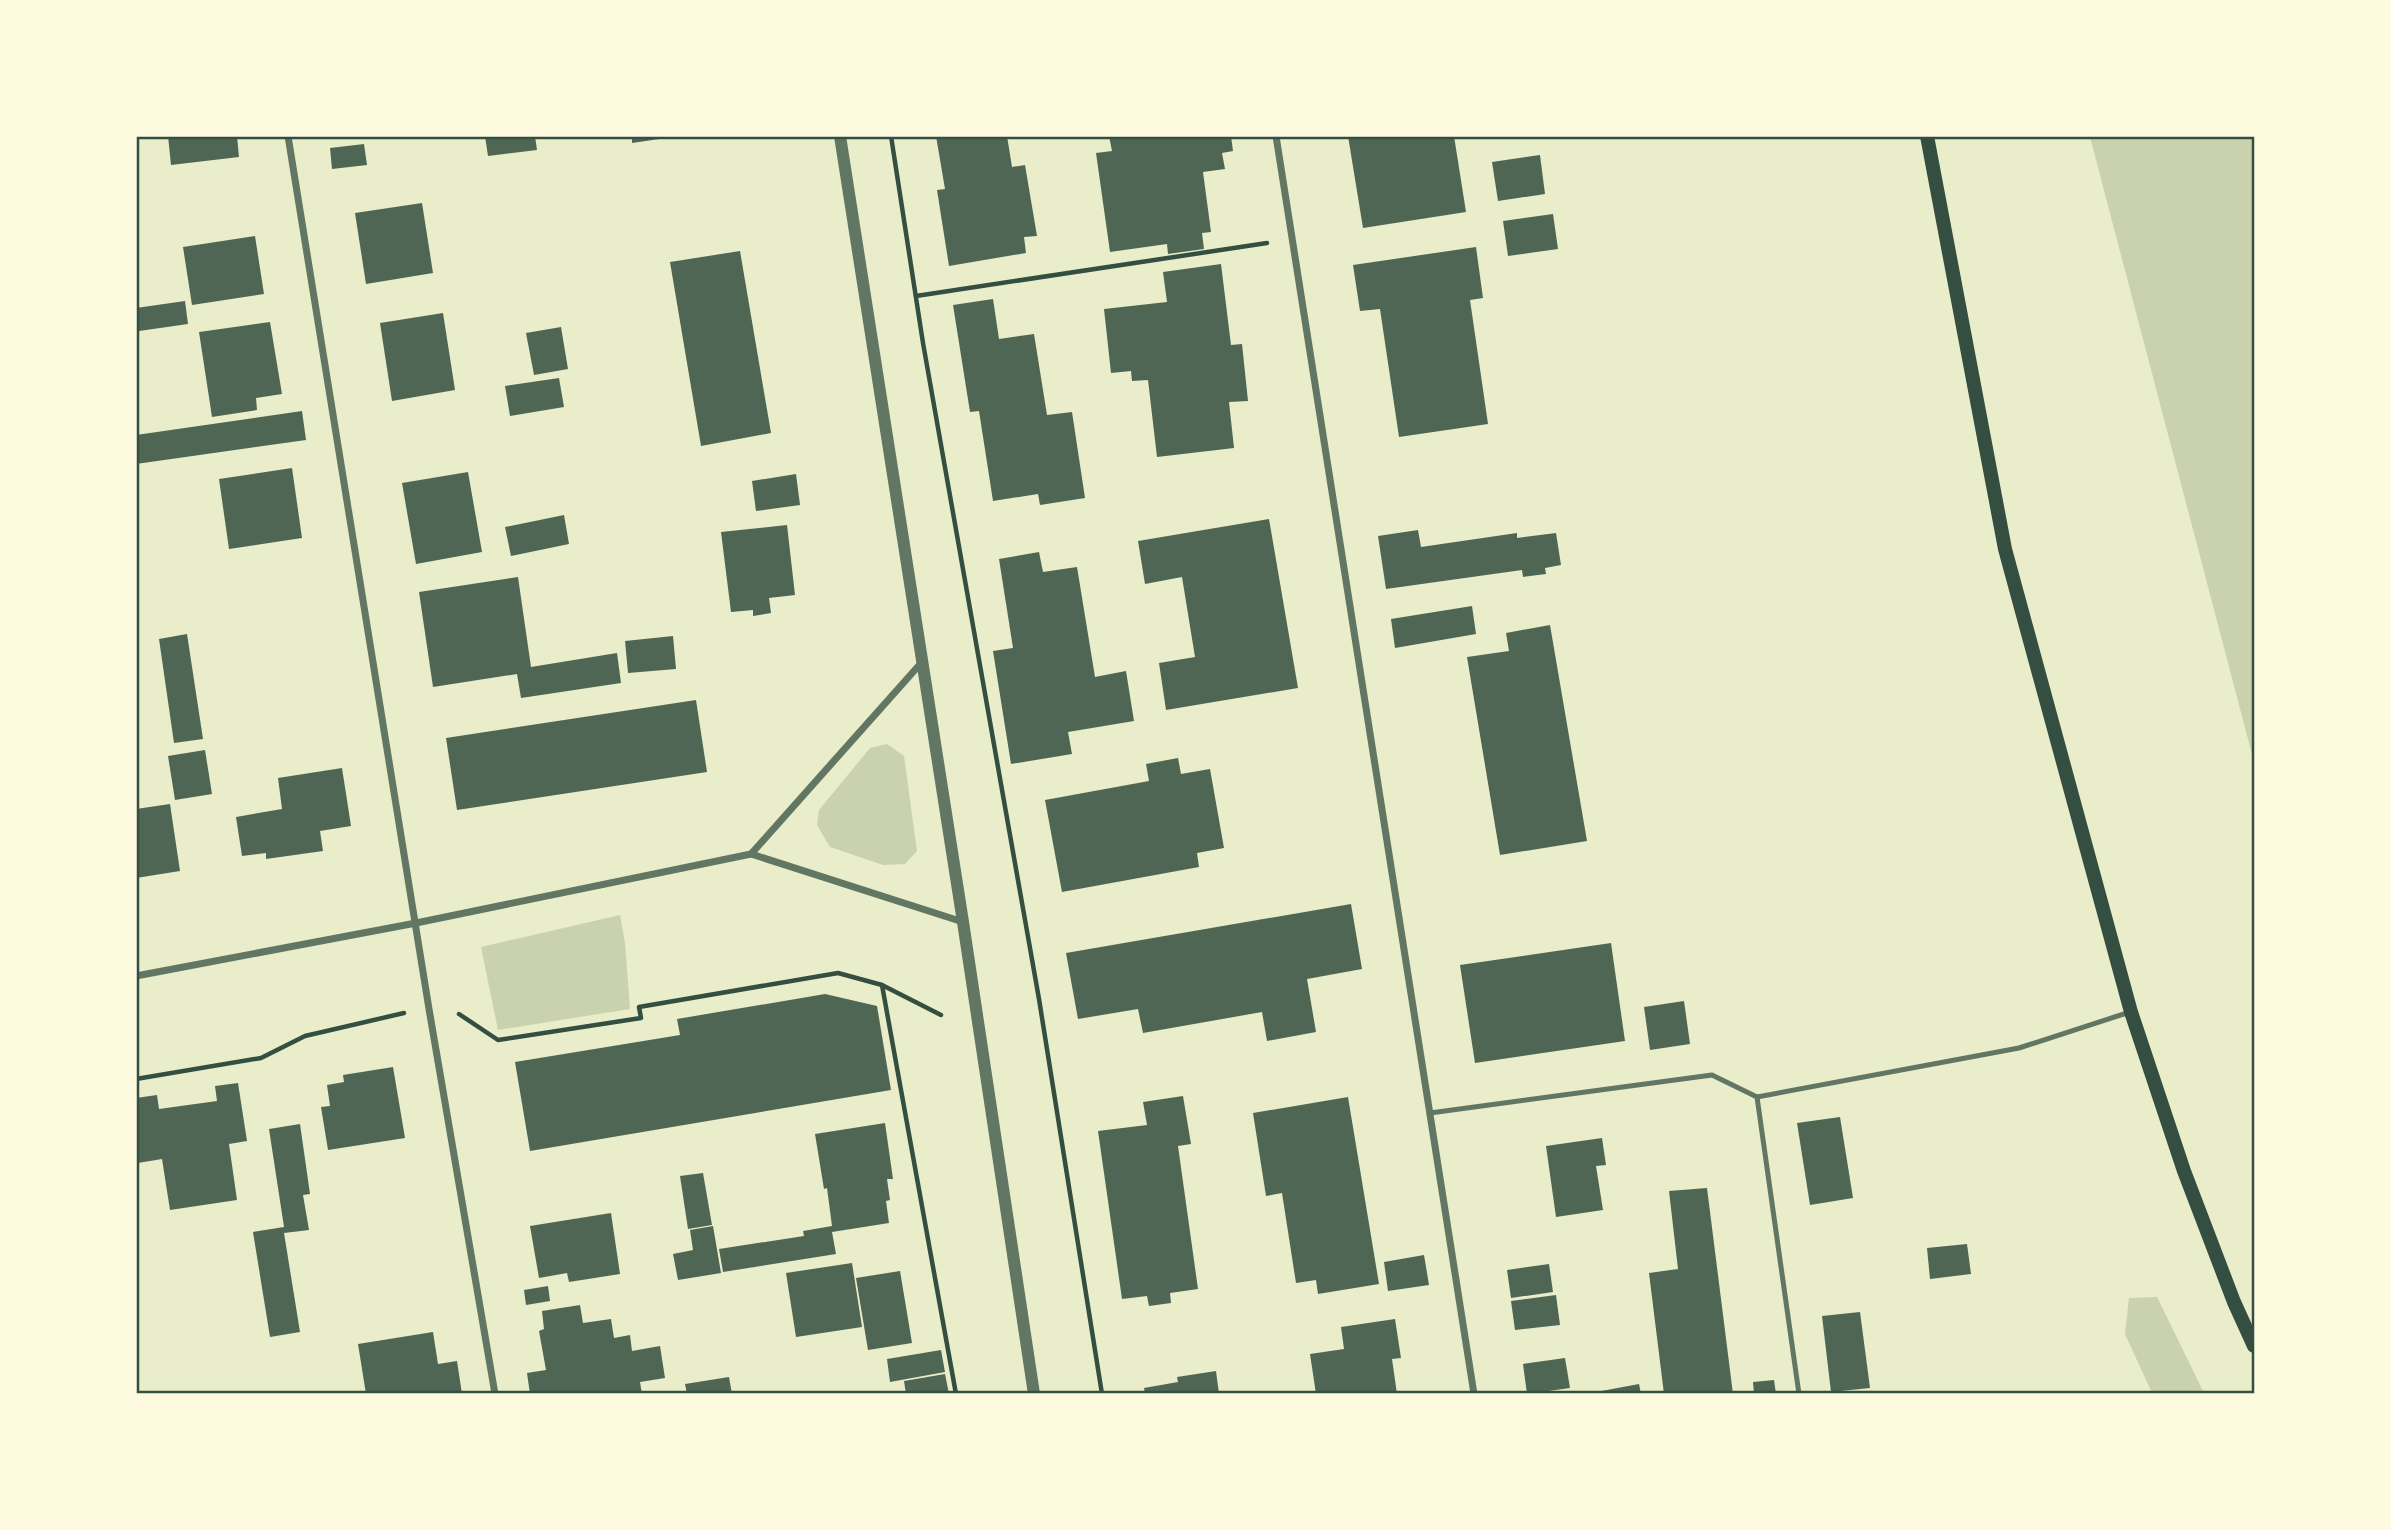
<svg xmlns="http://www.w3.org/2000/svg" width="2391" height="1530" viewBox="0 0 2391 1530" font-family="'DM Sans',sans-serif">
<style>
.green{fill:#cad2ad}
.building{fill:#4f6655}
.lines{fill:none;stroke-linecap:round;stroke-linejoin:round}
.path{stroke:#344e41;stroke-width:4.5}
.service{stroke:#617663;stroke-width:5}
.minor{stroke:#617663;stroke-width:7}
.tertiary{stroke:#617663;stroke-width:12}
.secondary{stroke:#344e41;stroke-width:14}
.neatline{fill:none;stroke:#344e41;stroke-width:2.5}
</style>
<rect width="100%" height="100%" fill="#e9edc9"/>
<!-- green -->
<g class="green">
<path d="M2090 137H2254V762Z"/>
<path d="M887 744 904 756 917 851 905 864 883 865 830 847 817 825 819 810 870 748Z"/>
<path d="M620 915 625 943 630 1009 498 1030 481 947Z"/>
<path d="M2157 1297 2204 1393H2152L2125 1334 2129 1298Z"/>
</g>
<!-- building -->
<g class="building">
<path d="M168 136H237L239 157 171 165Z"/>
<path d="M485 136H535L537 150 488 156Z"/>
<path d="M632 136H666V138L632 143Z"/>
<path d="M936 136H1007L1012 167 1025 165 1037 236 1024 237 1026 253 949 266 937 190 945 189Z"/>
<path d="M1109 136H1231L1233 151 1222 153 1225 169 1203 172 1211 232 1202 233 1204 249 1168 254 1167 244 1110 252 1096 153 1112 151Z"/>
<path d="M1348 136H1454L1466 212 1363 228Z"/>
<path d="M364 144 367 165 332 169 330 148Z"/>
<path d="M1540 155 1545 194 1498 201 1492 162Z"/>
<path d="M422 203 433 273 366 284 355 213Z"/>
<path d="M1553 214 1558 249 1508 256 1503 221Z"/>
<path d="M255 236 264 294 192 305 183 247Z"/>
<path d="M1476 247 1483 298 1470 300 1488 424 1399 437 1380 309 1360 311 1353 265Z"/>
<path d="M740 251 771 433 701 446 670 262Z"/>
<path d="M1221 264 1231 345 1242 344 1248 401 1229 402 1234 448 1157 457 1148 380 1132 381 1131 371 1111 373 1104 309 1167 302 1163 272Z"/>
<path d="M993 299 999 339 1034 334 1047 415 1072 412 1085 498 1040 505 1038 494 993 501 979 411 970 412 953 305Z"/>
<path d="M185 301 188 324 139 331 136 308Z"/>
<path d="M443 313 455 390 392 401 380 323Z"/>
<path d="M270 322 282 394 256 398 257 410 212 417 199 332Z"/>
<path d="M561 327 568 369 534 375 526 333Z"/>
<path d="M559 378 564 407 510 416 505 386Z"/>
<path d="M302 411 306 440 136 464V435Z"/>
<path d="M292 468 302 538 229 549 219 479Z"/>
<path d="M468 472 482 552 416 564 402 483Z"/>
<path d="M796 474 800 505 756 511 752 481Z"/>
<path d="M564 515 569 544 511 556 505 527Z"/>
<path d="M1269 519 1298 688 1166 710 1159 663 1195 657 1182 577 1145 584 1138 541Z"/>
<path d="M787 525 795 595 769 598 771 613 753 616V610L731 612 721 532Z"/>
<path d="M1418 530 1421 547 1517 533V538L1556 533 1561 565 1545 568 1546 574 1523 577 1522 570 1386 589 1378 536Z"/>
<path d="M1039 552 1043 572 1077 567 1095 677 1126 671 1134 721 1068 732 1072 754 1011 764 993 651 1013 648 999 559Z"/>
<path d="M518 577 531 667 617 653 621 683 521 698 517 674 433 687 419 592Z"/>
<path d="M1472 606 1476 634 1395 648 1391 619Z"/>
<path d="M1550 625 1587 841 1500 855 1467 657 1509 651 1506 633Z"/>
<path d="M187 634 203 739 174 743 159 639Z"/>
<path d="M673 636 676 669 628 673 625 641Z"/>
<path d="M696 700 707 772 457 810 446 738Z"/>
<path d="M205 750 212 794 175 800 168 756Z"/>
<path d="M1178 758 1181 774 1210 769 1224 848 1197 853 1199 867 1062 892 1045 800 1149 781 1146 764Z"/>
<path d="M342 768 351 826 320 831 323 851 266 859V853L242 856 236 817 282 809 278 778Z"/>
<path d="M170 804 180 871 136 878V809Z"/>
<path d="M1351 904 1362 969 1307 979 1316 1032 1267 1041 1262 1012 1143 1033 1138 1009 1078 1019 1066 953Z"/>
<path d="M1611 943 1625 1041 1475 1063 1460 965Z"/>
<path d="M825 994 877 1006 891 1090 530 1151 515 1062 680 1035 677 1019Z"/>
<path d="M1684 1001 1690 1044 1650 1050 1644 1007Z"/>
<path d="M393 1067 405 1138 328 1150 321 1107 330 1106 327 1085 344 1082 343 1075Z"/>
<path d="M238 1083 247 1141 229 1144 237 1200 170 1210 162 1159 138 1163 136 1098 157 1095 159 1109 217 1101 215 1086Z"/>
<path d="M1183 1096 1191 1144 1178 1146 1198 1289 1170 1293 1171 1303 1149 1306 1147 1296 1122 1299 1098 1131 1147 1125 1143 1102Z"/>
<path d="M1348 1097 1379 1284 1318 1294 1316 1280 1296 1283 1282 1193 1266 1196 1253 1113Z"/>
<path d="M1840 1117 1853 1198 1810 1205 1797 1123Z"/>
<path d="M885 1123 893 1179H887L890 1200 886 1201 889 1223 832 1232 836 1254 723 1272 719 1249 804 1236 803 1231 832 1226 827 1188 824 1189 815 1134Z"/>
<path d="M300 1124 310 1194 303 1195 309 1230 284 1233 300 1332 270 1337 253 1232 284 1227 269 1129Z"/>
<path d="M1602 1138 1606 1165 1596 1166 1603 1210 1556 1217 1546 1146Z"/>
<path d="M703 1173 712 1225 688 1229 680 1176Z"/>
<path d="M1707 1188 1733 1394H1664L1649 1273 1678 1269 1669 1191Z"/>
<path d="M611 1213 620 1274 569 1282 567 1273 539 1278 530 1226Z"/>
<path d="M713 1226 721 1273 678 1280 673 1254 693 1250 690 1230Z"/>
<path d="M1967 1244 1971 1274 1930 1279 1927 1248Z"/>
<path d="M1424 1255 1429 1285 1388 1291 1384 1262Z"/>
<path d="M852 1263 862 1327 796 1337 786 1273Z"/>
<path d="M1549 1264 1553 1292 1511 1298 1507 1270Z"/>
<path d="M900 1271 912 1343 868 1350 856 1278Z"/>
<path d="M548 1286 550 1301 526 1305 524 1290Z"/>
<path d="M1556 1295 1560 1325 1515 1330 1511 1301Z"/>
<path d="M580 1305 583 1323 611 1319 614 1338 630 1335 632 1351 660 1346 665 1378 640 1382 642 1394H530L527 1373 546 1370 539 1331 544 1329 542 1311Z"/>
<path d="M1860 1312 1870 1388 1831 1392 1822 1316Z"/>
<path d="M1395 1319 1401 1358 1392 1359 1397 1394H1316L1310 1354 1344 1349 1341 1327Z"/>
<path d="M433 1332 438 1364 457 1361 462 1394H366L358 1344Z"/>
<path d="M941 1350 945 1372 890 1382 887 1359Z"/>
<path d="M1565 1358 1570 1388 1527 1394 1523 1364Z"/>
<path d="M1216 1371 1219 1394H1145L1144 1388 1178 1382 1177 1377Z"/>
<path d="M945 1374 949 1394H906L904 1381Z"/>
<path d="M729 1377 732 1394H687L685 1384Z"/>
<path d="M1774 1380 1776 1394H1754L1753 1382Z"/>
<path d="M1639 1384 1641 1394H1596V1392Z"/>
</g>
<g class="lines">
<!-- path -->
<g class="path">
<path d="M891 136 923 343 1039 999 1102 1394"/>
<path d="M916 296 1267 243"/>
<path d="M882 985 956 1394"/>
<path d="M459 1014 498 1040 641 1018 639 1007 838 973 882 985 941 1015"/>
<path d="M136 1079 261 1058 305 1036 404 1013"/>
</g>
<!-- service -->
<g class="service">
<path d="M1757 1097 1799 1394"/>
<path d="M1430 1113 1712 1075 1757 1097 2019 1048 2130 1012"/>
</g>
<!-- minor -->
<g class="minor">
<path d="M288 136 429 1009 495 1394"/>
<path d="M1276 136 1474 1394"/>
<path d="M751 854 922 662"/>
<path d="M136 976 416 923 751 854 963 922"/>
</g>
<!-- tertiary -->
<path class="tertiary" d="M840 136 963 922 1034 1394"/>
<!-- secondary -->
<path class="secondary" d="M1927 136 2005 549 2131 1012 2184 1171 2234 1302 2254 1346"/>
</g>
<!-- border -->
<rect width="2391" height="1530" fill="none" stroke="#fefae0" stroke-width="276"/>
<rect x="138" y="138" width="2115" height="1254" class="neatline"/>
</svg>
